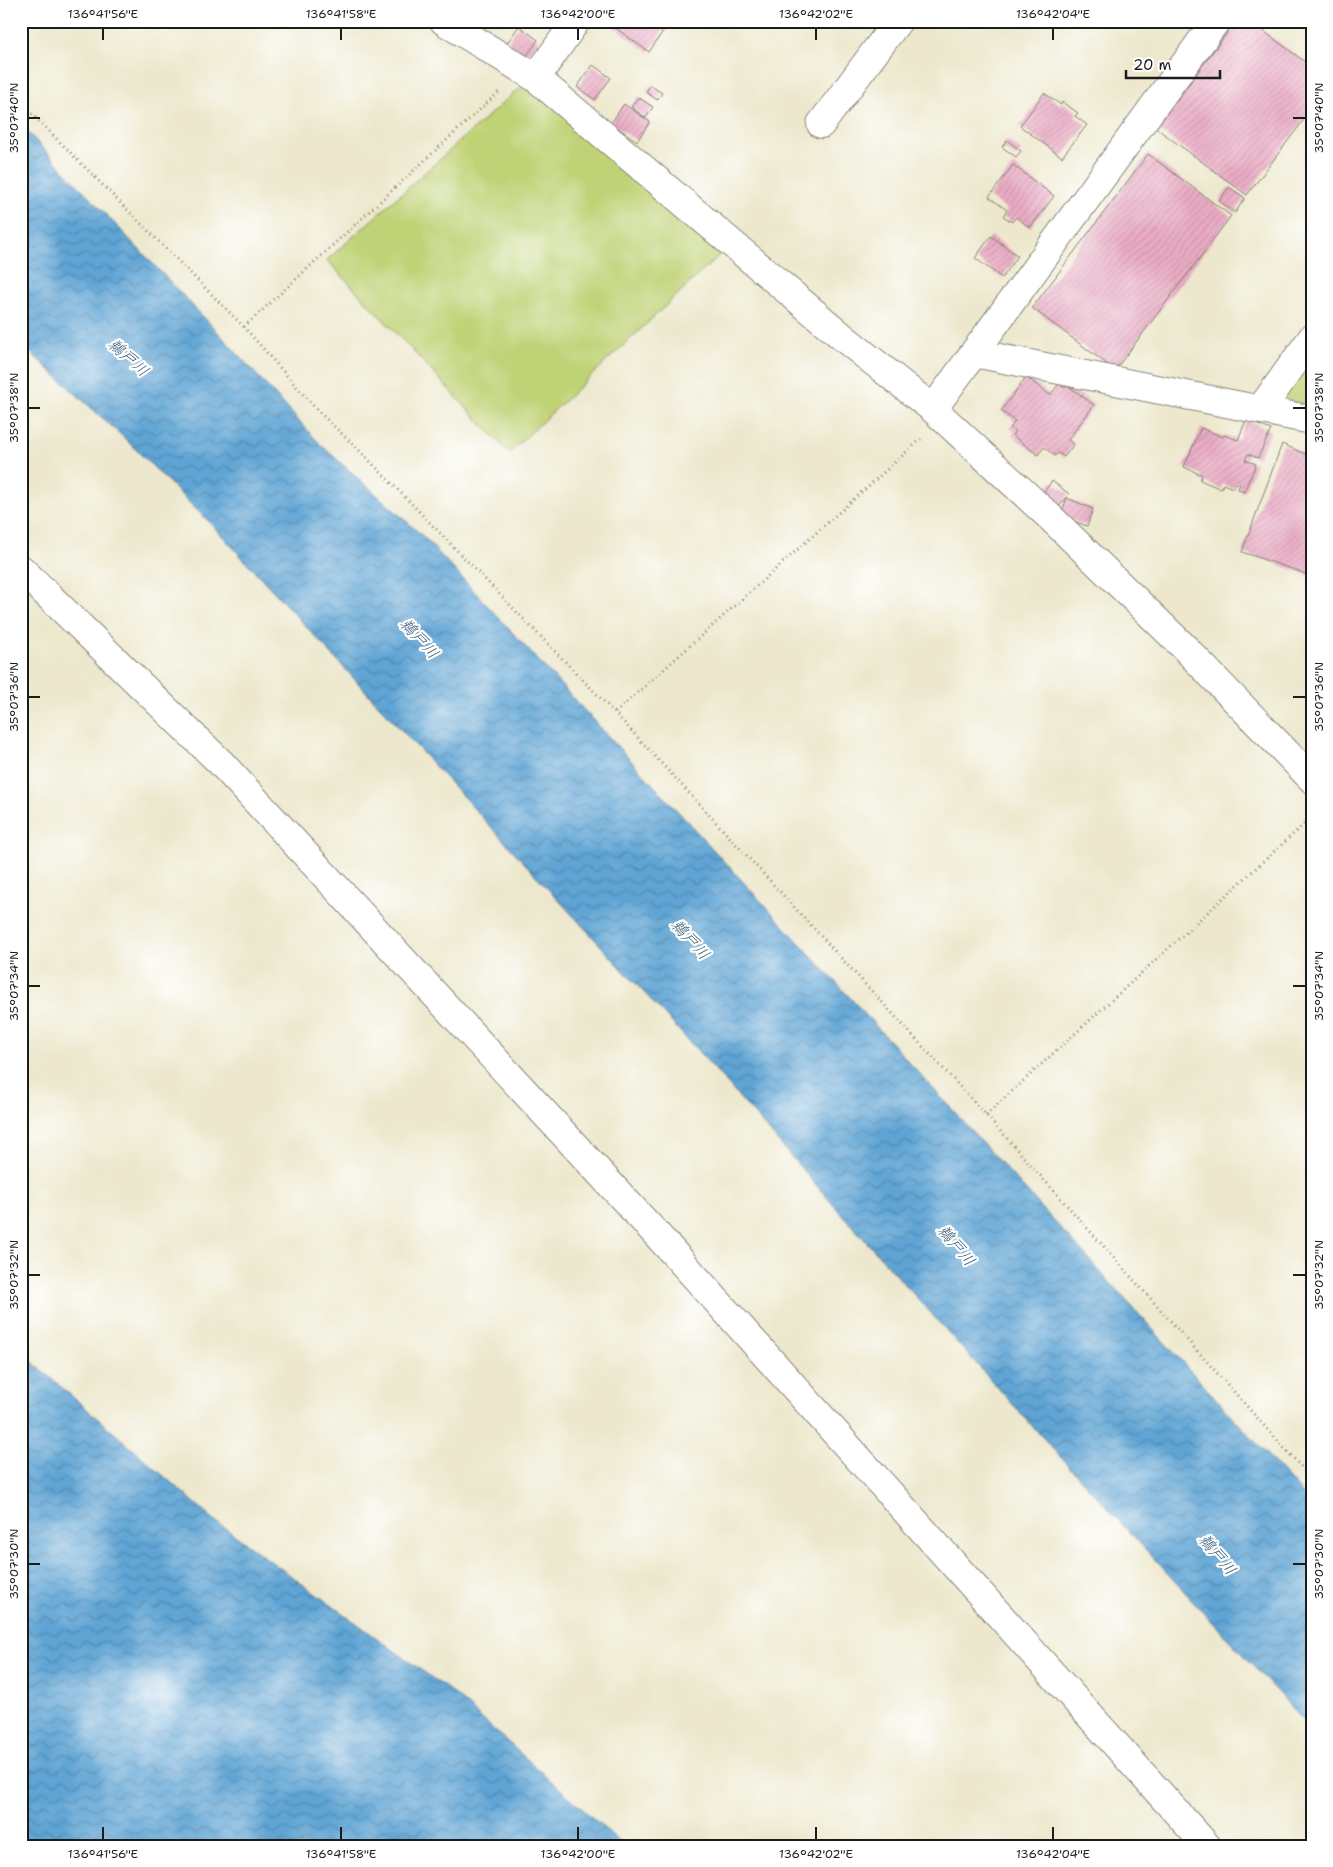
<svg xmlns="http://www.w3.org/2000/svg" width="1333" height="1867" viewBox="0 0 1333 1867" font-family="'Shantell Sans','Klee One',sans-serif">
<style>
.green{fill:#bfd275;stroke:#6e7748}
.water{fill:url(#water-waves);stroke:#3d6078}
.building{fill:url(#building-hatch)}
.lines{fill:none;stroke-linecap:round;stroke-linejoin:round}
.street-casing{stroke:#848274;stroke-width:30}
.path{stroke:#848274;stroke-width:3;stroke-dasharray:1 4;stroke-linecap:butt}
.street{stroke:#fff;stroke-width:28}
.ticks{fill:none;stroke:#1c1c1c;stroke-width:2}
.labels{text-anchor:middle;stroke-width:4.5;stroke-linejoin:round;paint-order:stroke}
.water-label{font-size:16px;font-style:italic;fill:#3d6078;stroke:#fff}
.neatline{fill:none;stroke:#1c1c1c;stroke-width:2}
.ticks-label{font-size:12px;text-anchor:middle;fill:#1c1c1c}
</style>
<defs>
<pattern id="water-waves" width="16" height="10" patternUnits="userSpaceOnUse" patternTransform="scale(1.25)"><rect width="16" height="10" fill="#5ea4d4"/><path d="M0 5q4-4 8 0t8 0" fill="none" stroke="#4d85ab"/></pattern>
<pattern id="building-hatch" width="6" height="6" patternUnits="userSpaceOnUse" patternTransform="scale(1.25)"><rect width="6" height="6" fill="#eaacc4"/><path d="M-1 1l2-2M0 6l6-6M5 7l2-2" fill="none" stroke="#c893a8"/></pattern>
</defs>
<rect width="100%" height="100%" fill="#fff"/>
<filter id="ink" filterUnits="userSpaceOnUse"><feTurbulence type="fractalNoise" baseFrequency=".02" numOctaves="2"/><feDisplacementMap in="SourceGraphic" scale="10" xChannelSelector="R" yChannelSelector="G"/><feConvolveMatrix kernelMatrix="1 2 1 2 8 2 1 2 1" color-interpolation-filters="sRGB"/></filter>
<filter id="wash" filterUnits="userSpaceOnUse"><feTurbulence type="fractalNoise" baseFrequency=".0096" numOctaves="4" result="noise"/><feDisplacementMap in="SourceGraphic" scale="20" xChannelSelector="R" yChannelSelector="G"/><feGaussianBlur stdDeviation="1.12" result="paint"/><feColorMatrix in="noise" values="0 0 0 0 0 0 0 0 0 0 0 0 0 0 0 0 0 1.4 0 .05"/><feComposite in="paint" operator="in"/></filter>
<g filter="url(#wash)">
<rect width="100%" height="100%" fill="#ede8cd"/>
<!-- green -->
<g class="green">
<path d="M527 86 727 248 509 453 327 260 516 91Z"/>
<path d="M1312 352V412L1285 407 1281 395Z"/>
</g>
<!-- water -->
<g class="water">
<path d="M21 125 214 328 321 445 423 536 834 980 1312 1504V1730L1053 1449 845 1218 709 1063 214 527 122 436 21 344Z"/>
<path d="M21 1352 218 1523 453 1693 624 1846H21Z"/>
</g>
<g id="blocks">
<!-- building -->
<g class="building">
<path d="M611 21H670L649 52 610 24Z"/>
<path d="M1236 21H1250L1312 67V109L1247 195 1156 128Z"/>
<path d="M519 26 538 40 526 57 507 43Z"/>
<path d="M593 65 611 78 595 100 577 87Z"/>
<path d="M650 85 662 93 657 100 646 92Z"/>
<path d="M1044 93 1061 105 1062 102 1078 113 1075 116 1087 125 1062 157 1020 126Z"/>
<path d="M638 97 653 107 646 118 631 107Z"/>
<path d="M624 104 650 122 637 141 611 123Z"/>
<path d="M1007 140 1021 151 1016 157 1002 147Z"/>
<path d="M1148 154 1231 216 1115 370 1032 308Z"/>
<path d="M1013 165 1054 196 1030 228 1016 217 1012 222 1003 216 1007 210 989 197Z"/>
<path d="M1229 187 1245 198 1235 213 1219 201Z"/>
<path d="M991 236 1018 256 1002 278 975 258Z"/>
<path d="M1026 377 1050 395 1059 384 1065 388 1067 385 1094 405 1068 440 1074 444 1064 457 1058 453 1055 456 1044 447 1038 455 1012 435 1015 432 1010 428 1015 421 1001 411Z"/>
<path d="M1246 420 1271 430 1258 458 1248 454 1245 460 1256 464 1244 492 1238 489 1240 484 1235 483 1233 488 1223 484 1221 489 1200 480 1202 475 1184 467 1201 428 1223 437 1224 435 1238 440Z"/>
<path d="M1282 444 1312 457V576L1242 552Z"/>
<path d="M1052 481 1069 494 1058 508 1041 496Z"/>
<path d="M1067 498 1093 509 1087 526 1060 516Z"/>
</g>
</g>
</g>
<g filter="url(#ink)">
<use href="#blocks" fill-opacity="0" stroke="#848274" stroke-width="1"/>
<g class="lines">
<defs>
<g id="street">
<path d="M444 21 536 78 845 339 933 409 1051 518 1184 647 1312 779"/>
<path d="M536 78 576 21"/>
<path d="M821 124 898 21"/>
<path d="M974 353 1312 420"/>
<path d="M933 409 1216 21"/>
<path d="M1260 410 1312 338"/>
<path d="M21 569 221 763 671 1250 1207 1846"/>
</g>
</defs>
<!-- street casing -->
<use href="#street" class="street-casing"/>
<!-- path -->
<g class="path">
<path d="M21 103 244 327 319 412 366 457 615 713 986 1115 1312 1479"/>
<path d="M244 327 501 90"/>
<path d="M615 713 921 439"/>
<path d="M986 1115 1312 817"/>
</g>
<!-- street -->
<use href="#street" class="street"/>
</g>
</g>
<!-- ticks -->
<path class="ticks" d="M103 28V40M341 28V40M578 28V40M816 28V40M1053 28V40M28 118H40M1293 118H1306M28 408H40M1293 408H1306M28 697H40M1293 697H1306M28 986H40M1293 986H1306M28 1275H40M1293 1275H1306M28 1564H40M1293 1564H1306M103 1827V1840M341 1827V1840M578 1827V1840M816 1827V1840M1053 1827V1840"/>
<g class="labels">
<!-- water labels -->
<g class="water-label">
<text transform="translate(129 357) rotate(42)" y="6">鵜戸川</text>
<text transform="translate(420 638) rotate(48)" y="6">鵜戸川</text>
<text transform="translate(691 939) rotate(48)" y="6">鵜戸川</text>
<text transform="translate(957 1245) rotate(50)" y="6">鵜戸川</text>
<text transform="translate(1218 1554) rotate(50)" y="6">鵜戸川</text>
</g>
</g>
<!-- margin -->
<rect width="1333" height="1867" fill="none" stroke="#fff" stroke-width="55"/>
<!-- scale -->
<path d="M1126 70v8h94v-8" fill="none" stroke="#1c1c1c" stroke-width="2.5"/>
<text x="1133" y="70" font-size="15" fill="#1c1c1c" stroke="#ffffff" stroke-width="4" paint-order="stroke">20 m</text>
<rect x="28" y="28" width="1278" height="1812" class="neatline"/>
<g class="ticks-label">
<text x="103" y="18">136°41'56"E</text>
<text x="341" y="18">136°41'58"E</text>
<text x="578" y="18">136°42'00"E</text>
<text x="816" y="18">136°42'02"E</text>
<text x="1053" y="18">136°42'04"E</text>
<text transform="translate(14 118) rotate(-90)" y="4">35°07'40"N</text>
<text transform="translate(1319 118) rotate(-90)" y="4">35°07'40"N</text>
<text transform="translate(14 408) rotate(-90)" y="4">35°07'38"N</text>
<text transform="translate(1319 408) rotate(-90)" y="4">35°07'38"N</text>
<text transform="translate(14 697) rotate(-90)" y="4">35°07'36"N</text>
<text transform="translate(1319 697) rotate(-90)" y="4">35°07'36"N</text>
<text transform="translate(14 986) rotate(-90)" y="4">35°07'34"N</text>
<text transform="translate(1319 986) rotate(-90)" y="4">35°07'34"N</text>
<text transform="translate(14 1275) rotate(-90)" y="4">35°07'32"N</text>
<text transform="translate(1319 1275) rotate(-90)" y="4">35°07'32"N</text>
<text transform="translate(14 1564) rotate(-90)" y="4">35°07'30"N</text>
<text transform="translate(1319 1564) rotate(-90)" y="4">35°07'30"N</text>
<text x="103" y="1858">136°41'56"E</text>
<text x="341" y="1858">136°41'58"E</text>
<text x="578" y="1858">136°42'00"E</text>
<text x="816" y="1858">136°42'02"E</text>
<text x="1053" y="1858">136°42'04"E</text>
</g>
</svg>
